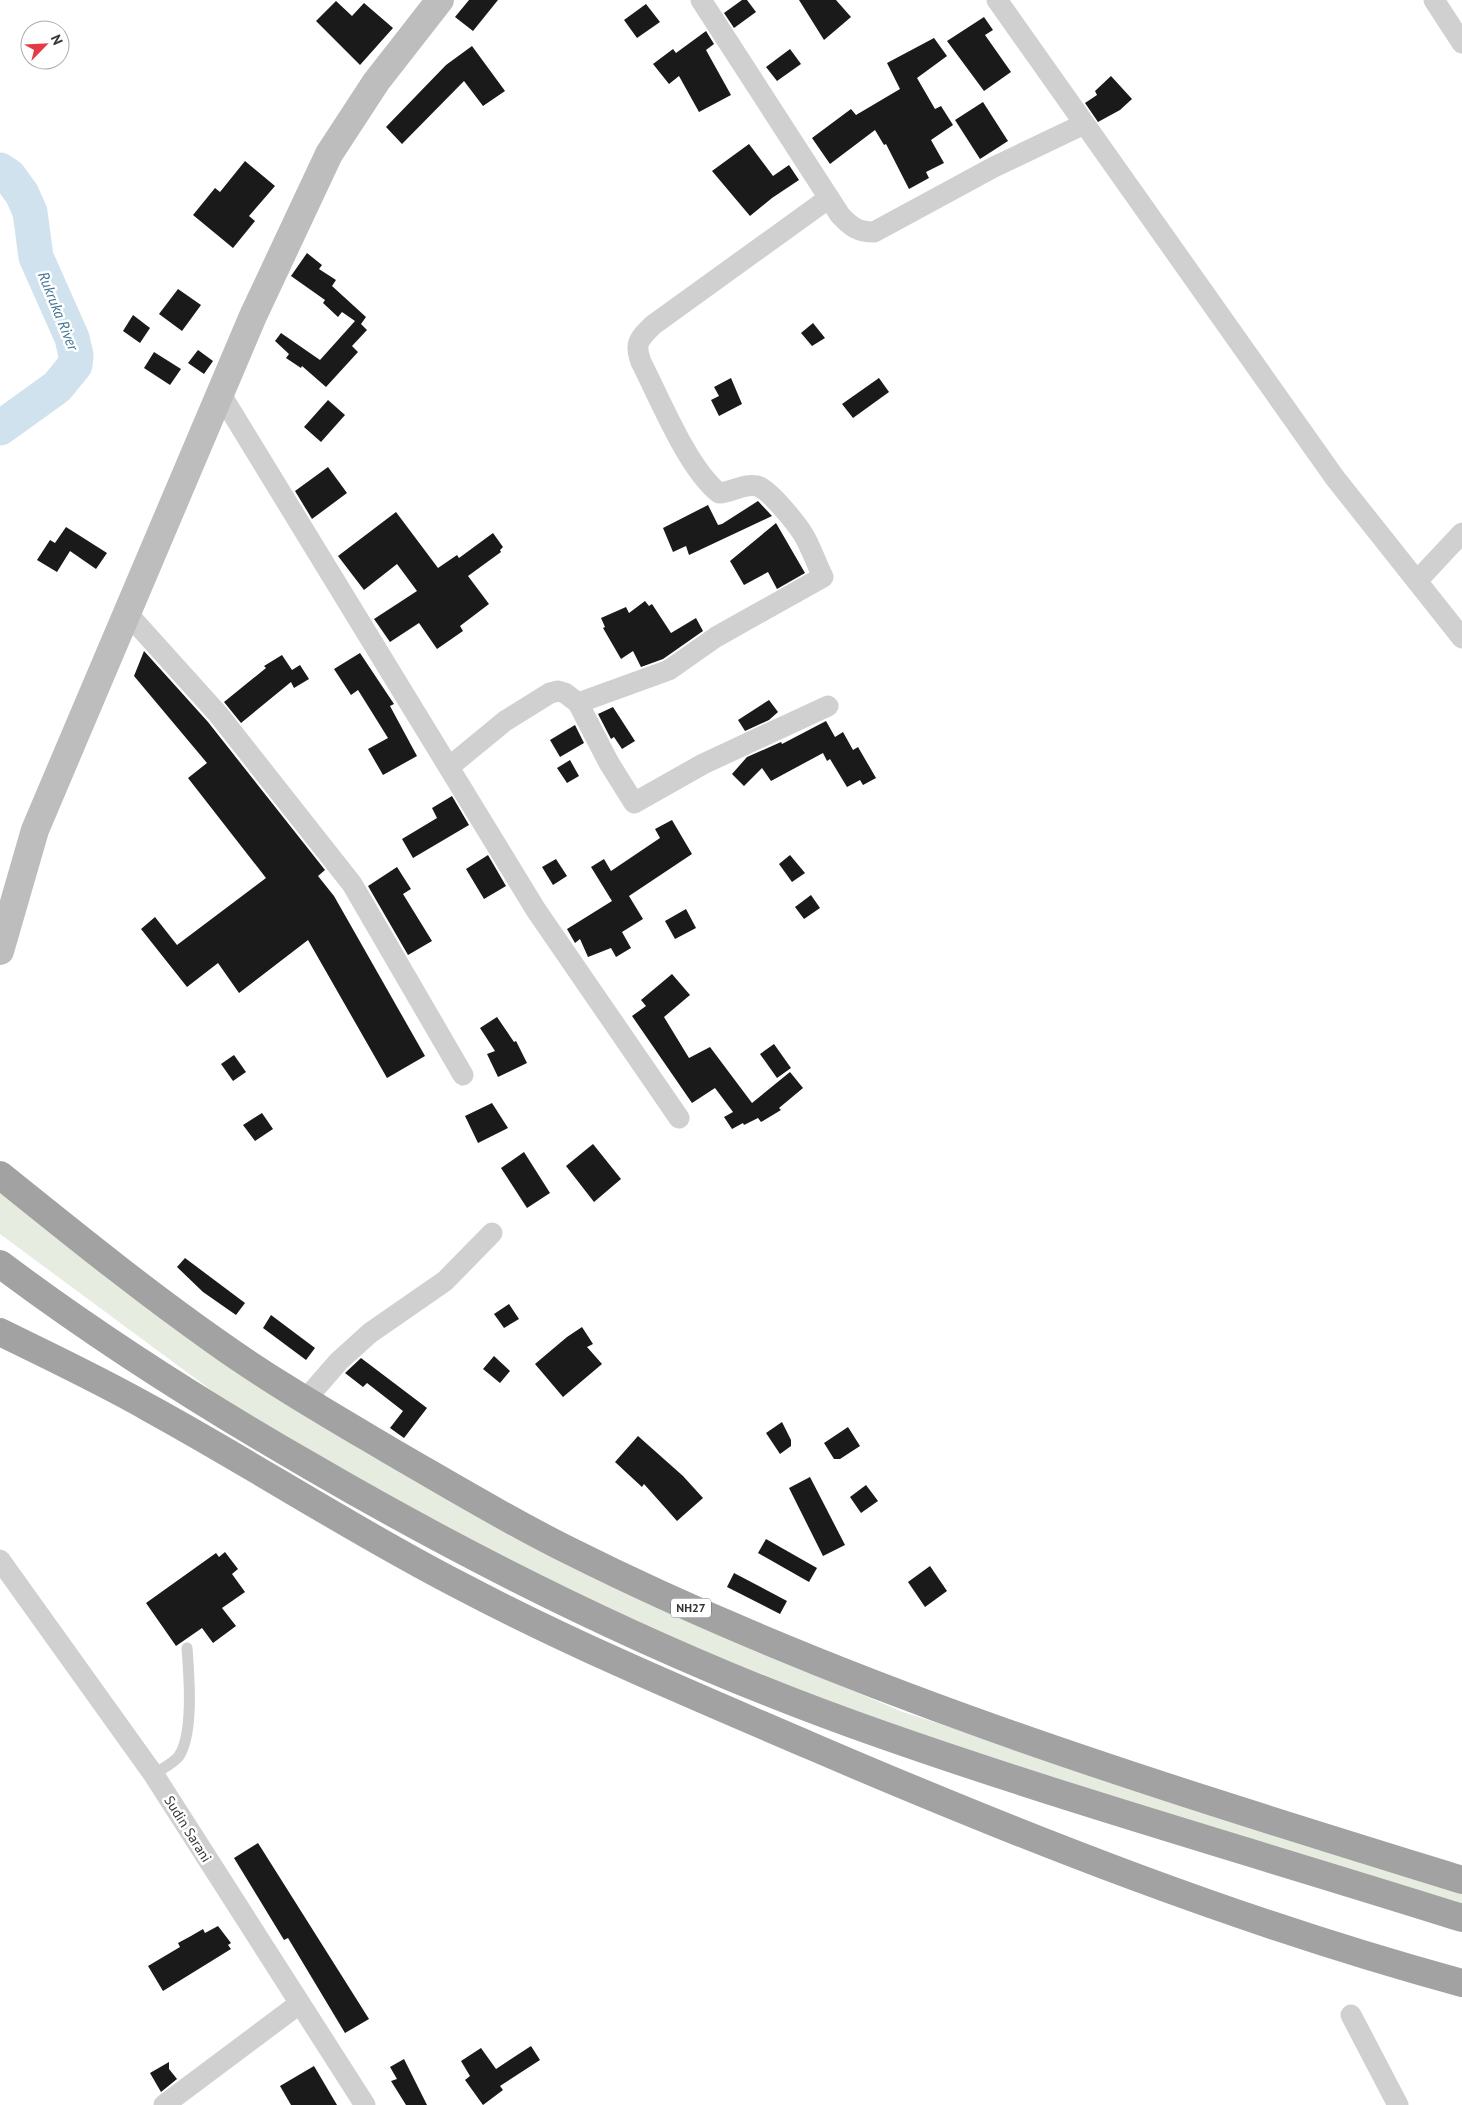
<svg xmlns="http://www.w3.org/2000/svg" width="1462" height="2105" viewBox="0 0 1462 2105" font-family="'PT Sans',sans-serif">
<style>
.green{fill:#e6ecdf}
.lines{fill:none;stroke-linecap:round;stroke-linejoin:round}
.river{stroke:#cfe2ee;stroke-width:35}
.building{fill:#1a1a1a}
.service{stroke:#d0d0d0;stroke-width:11}
.minor{stroke:#d0d0d0;stroke-width:21}
.secondary{stroke:#bdbdbd;stroke-width:28}
.trunk{stroke:#a2a2a2;stroke-width:28}
.labels{text-anchor:middle;stroke-width:5;stroke-linejoin:round;paint-order:stroke}
.shield{fill:#fff;stroke:#707070;stroke-width:1}
.shield-label{font-size:12px;font-weight:bold;fill:#333}
.street-label{font-size:14px;fill:#333;stroke:#fff}
.water-label{font-size:15px;font-style:italic;fill:#3f7597;stroke:#fff}
</style>
<rect width="100%" height="100%" fill="#fff"/>
<!-- green -->
<path class="green" d="M0 1192 537 1549 676 1616 903 1712 1462 1892V1910L901 1732 667 1638 525 1572 234 1407 0 1234Z"/>
<g class="lines">
<!-- river -->
<path class="river" d="M0 170 9 176 22 194 30 212 36 257 72 338 76 355 75 365 57 387 0 428"/>
</g>
<!-- building -->
<g class="building">
<path d="M469 0H498L473 31 455 17Z"/>
<path d="M742 0H747L756 12 734 28 724 13Z"/>
<path d="M799 0H836L851 17 824 40Z"/>
<path d="M336 1 352 16 364 3 393 28 360 65 316 21Z"/>
<path d="M646 4 660 22 637 38 624 20Z"/>
<path d="M984 17 993 30 985 35 1011 72 984 91 947 41Z"/>
<path d="M706 31 714 44 706 50 731 95 699 112 679 76 669 84 653 64 673 49 676 53Z"/>
<path d="M934 38 947 56 917 78 935 109 941 106 953 125 931 140 944 163 926 172 929 178 909 189 886 144 884 145 875 130 830 164 812 138 851 109 856 115 900 89 887 63Z"/>
<path d="M472 46 505 91 483 106 464 81 402 144 386 127 446 65Z"/>
<path d="M790 49 801 64 777 81 766 67Z"/>
<path d="M1111 76 1132 99 1120 110 1098 122 1085 103 1097 95 1095 91Z"/>
<path d="M983 102 1008 141 980 159 955 120Z"/>
<path d="M749 144 773 176 789 165 799 180 772 198 750 216 712 171Z"/>
<path d="M245 161 275 186 249 216 255 221 233 248 193 215 215 188 220 192Z"/>
<path d="M307 253 322 265 319 269 336 280 332 286 366 317 361 324 367 330 352 346 358 352 326 387 302 366 301 368 286 358 289 354 275 341 281 333 320 360 355 321 342 312 338 317 323 303 325 300 291 276Z"/>
<path d="M178 289 201 305 182 331 159 314Z"/>
<path d="M133 315 150 328 140 343 123 331Z"/>
<path d="M813 323 825 338 812 346 801 333Z"/>
<path d="M198 350 213 361 204 374 188 363Z"/>
<path d="M154 352 181 369 170 385 144 368Z"/>
<path d="M731 378 742 404 719 416 711 400 719 396 714 387Z"/>
<path d="M879 378 889 392 853 418 842 404Z"/>
<path d="M328 400 345 415 321 442 304 427Z"/>
<path d="M328 467 347 493 312 519 295 491Z"/>
<path d="M758 501 772 516 689 555 686 546 673 552 663 528 708 505 718 525 722 524Z"/>
<path d="M396 512 438 568 457 555 459 558 493 533 503 547 500 550 501 552 468 576 489 604 460 626 463 631 437 649 419 623 390 642 374 619 417 591 397 564 364 590 338 556Z"/>
<path d="M776 523 805 573 777 589 768 572 744 585 730 561Z"/>
<path d="M66 527 107 553 96 569 70 551 57 572 37 560 50 540 55 543Z"/>
<path d="M645 601 649 606 652 604 671 633 696 618 703 631 663 659 641 667 633 651 621 659 603 628 605 627 601 618 626 607 629 613Z"/>
<path d="M144 651 208 722 325 870 318 876 334 896 425 1056 387 1078 308 940 239 993 218 963 187 987 141 929 155 917 177 945 266 878 188 778 207 763 134 676Z"/>
<path d="M360 653 394 704 390 706 417 756 383 775 368 749 388 738 358 690 351 695 334 669Z"/>
<path d="M282 655 292 670 300 665 309 679 294 688 291 682 241 723 224 702 266 668 264 666Z"/>
<path d="M769 700 778 712 769 720 745 731 738 720Z"/>
<path d="M613 707 635 741 622 749 614 737 611 739 598 714Z"/>
<path d="M826 721 835 737 843 732 853 750 858 747 876 778 863 785 860 780 847 787 830 759 827 761 823 753 771 781 762 768 744 786 732 774 747 757 781 742 782 744Z"/>
<path d="M575 725 584 743 560 757 550 740Z"/>
<path d="M570 760 579 776 567 783 557 768Z"/>
<path d="M452 796 469 825 413 858 402 839 437 818 432 808Z"/>
<path d="M672 820 692 854 629 896 643 919 622 932 631 948 616 957 611 948 588 957 580 939 575 943 567 929 612 901 591 867 604 859 611 871 660 838 655 829Z"/>
<path d="M488 855 506 886 484 899 466 869Z"/>
<path d="M790 855 805 873 792 882 779 864Z"/>
<path d="M556 859 567 876 553 885 542 867Z"/>
<path d="M397 867 411 889 403 894 432 941 408 955 368 886Z"/>
<path d="M811 895 820 908 804 919 795 907Z"/>
<path d="M686 909 696 928 675 939 665 921Z"/>
<path d="M672 974 690 995 664 1017 689 1058 710 1047 752 1103 790 1072 803 1088 779 1108 781 1110 761 1122 758 1118 744 1125 743 1123 732 1129 724 1117 733 1112 715 1088 692 1103 632 1016 646 1006 641 1000Z"/>
<path d="M497 1017 514 1042 516 1041 527 1063 498 1077 487 1054 495 1051 480 1028Z"/>
<path d="M774 1044 791 1068 777 1078 760 1054Z"/>
<path d="M234 1055 246 1072 233 1081 221 1064Z"/>
<path d="M492 1103 508 1128 478 1143 465 1116Z"/>
<path d="M262 1113 273 1129 255 1141 243 1125Z"/>
<path d="M593 1144 621 1179 594 1202 566 1166Z"/>
<path d="M524 1152 550 1193 527 1208 501 1168Z"/>
<path d="M185 1258 245 1303 236 1315 203 1292 177 1267Z"/>
<path d="M509 1304 519 1319 504 1328 494 1314Z"/>
<path d="M271 1315 315 1348 306 1360 263 1328Z"/>
<path d="M582 1327 593 1344 587 1347 602 1364 563 1397 535 1364 567 1337Z"/>
<path d="M494 1356 510 1371 500 1383 483 1369Z"/>
<path d="M361 1358 427 1408 404 1438 390 1428 403 1411 367 1383 363 1387 345 1373Z"/>
<path d="M782 1422 791 1440V1446L780 1454 766 1433Z"/>
<path d="M848 1427 860 1446 840 1459H834L824 1443Z"/>
<path d="M638 1436 683 1476 703 1498 677 1521 644 1484 642 1487 615 1462Z"/>
<path d="M810 1477 845 1545 823 1556 789 1488Z"/>
<path d="M866 1485 878 1501 861 1513 850 1497Z"/>
<path d="M766 1539 817 1568 809 1582 758 1553Z"/>
<path d="M225 1552 238 1569 232 1574 245 1592 222 1608 236 1626 213 1643 202 1628 176 1646 146 1603 216 1553 219 1557Z"/>
<path d="M930 1566 947 1591 925 1607 908 1582Z"/>
<path d="M734 1573 787 1601 780 1614 727 1587Z"/>
<path d="M258 1843 369 2019 345 2033 288 1938 284 1940 234 1858Z"/>
<path d="M218 1926 231 1943 228 1945 231 1949 163 1991 148 1966 180 1947 178 1943 191 1936 203 1929 205 1933Z"/>
<path d="M531 2046 540 2060 500 2086 503 2090 483 2105 465 2080 470 2076 461 2061 481 2048 496 2069Z"/>
<path d="M404 2059 427 2105H406L391 2081 397 2079 390 2067Z"/>
<path d="M169 2062V2069L177 2079 161 2092 150 2073Z"/>
<path d="M314 2066 337 2105H291L280 2086Z"/>
</g>
<g class="lines">
<!-- service -->
<path class="service" d="M154 1775C161 1769 174 1763 179 1756 194 1733 189 1675 187 1648"/>
<!-- minor -->
<g class="minor">
<path d="M701 0 840 215C851 227 858 232 874 232L994 167 1084 124"/>
<path d="M997 0 1335 478 1462 638"/>
<path d="M1434 0 1462 43"/>
<path d="M220 393 536 910 679 1118"/>
<path d="M1417 581 1462 533"/>
<path d="M127 613 218 714 352 884 463 1075"/>
<path d="M578 703 669 670 716 637 823 577C816 563 811 547 803 534 796 523 769 489 757 486 745 483 732 492 719 493 688 469 660 399 641 362 634 343 639 339 653 325L829 198"/>
<path d="M449 767 505 721 550 693 558 691 565 693 578 703 609 763 634 803 703 764 828 706"/>
<path d="M305 1400 339 1361 370 1333 445 1281 492 1233"/>
<path d="M0 1560 154 1775 365 2105"/>
<path d="M1351 2015 1398 2105"/>
<path d="M164 2105 299 2004"/>
</g>
<!-- secondary -->
<path class="secondary" d="M0 951 35 830 253 316 329 154 376 82 440 0"/>
<!-- trunk -->
<g class="trunk">
<path d="M0 1175C71 1232 141 1289 215 1341 271 1381 330 1415 389 1450 448 1484 507 1520 568 1550 853 1693 1159 1786 1462 1880"/>
<path d="M0 1264C100 1339 204 1405 312 1467 494 1573 684 1666 883 1735 1074 1802 1269 1857 1462 1918"/>
<path d="M0 1332C51 1357 102 1381 151 1409 255 1466 354 1531 459 1585 573 1645 692 1695 811 1746 1023 1837 1238 1922 1462 1983"/>
</g>
</g>
<g class="labels">
<!-- shield labels -->
<rect class="shield" x="671" y="1598.5" width="40" height="19" rx="4"/>
<g class="shield-label">
<text x="691" y="1612">NH27</text>
</g>
<!-- street labels -->
<g class="street-label">
<text transform="translate(188 1829) rotate(58)" y="5">Sudin Sarani</text>
</g>
<!-- water labels -->
<g class="water-label">
<text transform="translate(58 311) rotate(68)" y="5">Rukruka River</text>
</g>
</g>
<!-- north arrow -->
<g transform="translate(45 45) rotate(66)"><circle r="24" fill="#ffffff" stroke="#adadad"/>
<path d="M0-4L9 19L0 12L-9 19Z" fill="#e63946"/>
<text y="-8" font-size="14" font-weight="bold" text-anchor="middle" fill="#333333">N</text>
</g>
</svg>
